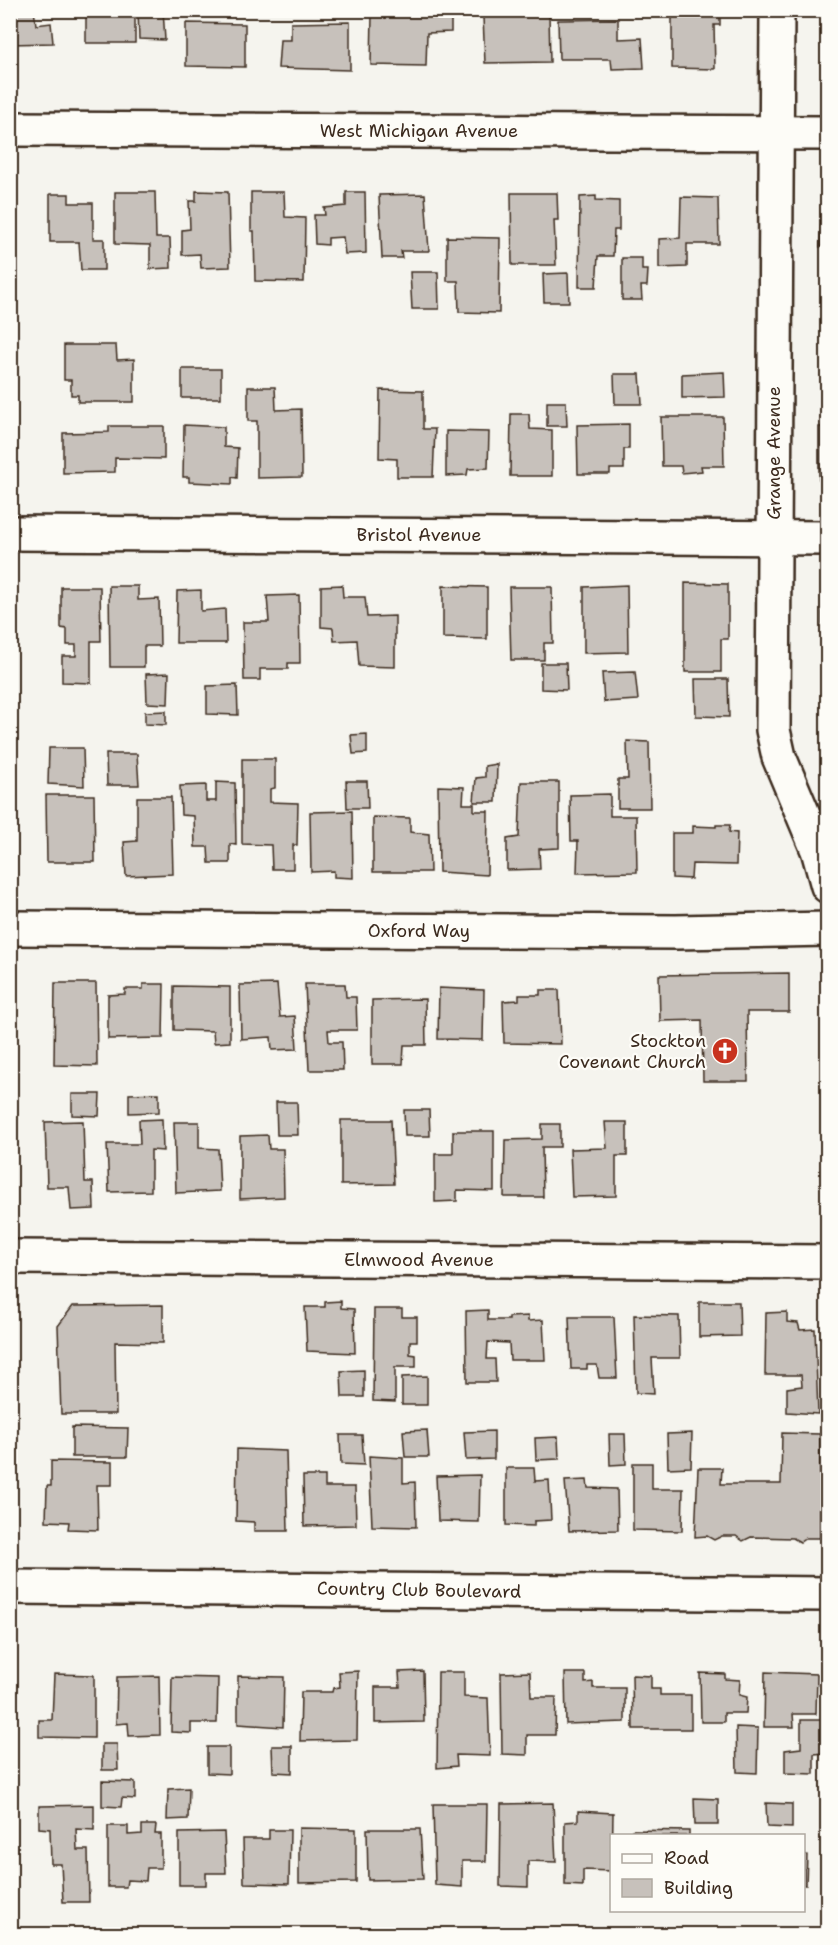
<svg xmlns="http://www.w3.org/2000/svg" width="838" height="1945" viewBox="0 0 838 1945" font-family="'Shantell Sans',sans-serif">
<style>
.building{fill:#c7c1bb;stroke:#3b2a1e;stroke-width:1.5}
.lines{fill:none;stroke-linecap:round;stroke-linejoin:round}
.minor-casing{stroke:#3b2a1e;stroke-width:38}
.tertiary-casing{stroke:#3b2a1e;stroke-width:38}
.minor{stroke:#fdfcf7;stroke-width:33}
.tertiary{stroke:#fdfcf7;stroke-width:33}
.labels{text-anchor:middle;stroke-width:4.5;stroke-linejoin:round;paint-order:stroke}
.street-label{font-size:18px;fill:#3b2a1e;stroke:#fdfcf7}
.poi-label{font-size:18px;fill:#3b2a1e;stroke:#fdfcf7;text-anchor:end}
</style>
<rect width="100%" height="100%" fill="#f5f4ee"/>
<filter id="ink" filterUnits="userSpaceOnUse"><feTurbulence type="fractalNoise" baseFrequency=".0167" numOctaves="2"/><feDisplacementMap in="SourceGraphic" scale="12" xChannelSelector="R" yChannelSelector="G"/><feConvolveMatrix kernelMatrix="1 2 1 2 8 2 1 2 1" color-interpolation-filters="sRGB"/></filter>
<g filter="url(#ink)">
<!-- building -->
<g class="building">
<path d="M10 10H34L36 25 51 23 53 43 10 44Z"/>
<rect x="86" y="10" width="49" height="33"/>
<path d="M163 10 165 40 139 39 138 11Z"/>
<path d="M419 10H451V32L427 33 426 66 371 65 372 15 419 14Z"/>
<path d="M464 10 549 14 550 62 485 63 483 17 464 16Z"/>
<path d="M672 10H720V25H714L715 69 672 68Z"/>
<path d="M618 19V39L642 38 644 68 612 69 611 59H559L558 20Z"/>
<path d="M350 22V70L278 68 280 40H291V23Z"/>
<path d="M186 23 245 24V67L186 66Z"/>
<path d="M196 191 228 192 230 267 201 268 200 254 182 255V230L190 229 189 201H196Z"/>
<path d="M115 192H155L156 238H170L171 268 150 269V245L115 244Z"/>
<path d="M251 192H284L285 217 305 218 304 282 255 281 254 231H251Z"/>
<path d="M346 192H365L366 253 345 254 343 237 328 238V245L315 244 314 215H325L324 208 346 206Z"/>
<path d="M511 193H557L558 220H554L556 265H512Z"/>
<path d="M50 194H69V203H93V239H104V270H81L79 242H50Z"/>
<path d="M425 194 429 251H401L402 258H382L379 195Z"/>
<path d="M596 196V200L619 201V230H614L613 256H598L596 287H579L580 197Z"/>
<path d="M822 196H828V247H820Z"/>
<path d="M681 197 718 198 719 244H687V267L659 268V239L680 238Z"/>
<path d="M447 237 500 238 499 313 459 312 458 281H447Z"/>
<path d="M622 258H642V270H648L647 286H641L642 300H622Z"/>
<path d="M410 272H438L439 309H412Z"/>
<path d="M568 273 569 302H544L543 274Z"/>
<path d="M64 345H116L117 360 134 359V402H78V395H71V380H64Z"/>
<rect x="182" y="369" width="39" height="29"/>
<path d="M724 372 725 397 682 398V374Z"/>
<path d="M614 374H640L642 404H615Z"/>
<path d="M248 387H275L276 410 301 409 302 477 257 478V421H248Z"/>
<path d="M380 390 423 391V429H435L433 477H397V459L379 458Z"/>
<path d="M547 402H566L567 426H547Z"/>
<path d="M511 414H529L530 429 552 430V476H510Z"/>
<path d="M661 417H723L724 466H701L702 471 682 473 681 466H662Z"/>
<path d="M629 424V449H624V469H610V474H578L577 425Z"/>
<path d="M184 425 224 427V447L238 448 237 478 232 477V484L189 482V477H183Z"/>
<path d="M109 426H164V459L115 458V472L63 473V433L109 432Z"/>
<rect x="819" y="427" width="9" height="53"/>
<path d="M446 431 489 432 488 468 468 469 467 475 446 476Z"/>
<path d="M685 583 728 584V639H721V672H685Z"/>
<path d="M342 585 343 597H365L367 617 395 616V667L359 666 357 640 334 641 333 628 321 627V586Z"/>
<path d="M627 585 628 652 584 653V587Z"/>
<path d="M109 586H138V600L159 599 160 646H144V667H110Z"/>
<path d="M443 586 487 587V639L443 638Z"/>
<path d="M61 587H100L101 641H91V683L62 682V656H76V645H67V629L61 628Z"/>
<path d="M509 587H552L553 643H544V660H511Z"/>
<path d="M201 590V611L225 609 226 643H176L177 591Z"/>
<path d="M822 590H828V706H823Z"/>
<path d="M299 595 300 663H288V669H260V680H244L243 622H269L267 596Z"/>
<path d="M541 663H566L567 690 541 689Z"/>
<path d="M635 672 638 700 604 702 602 673Z"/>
<path d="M169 673 168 704 147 703 146 674Z"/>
<path d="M695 679H728L729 717 696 716Z"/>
<path d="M237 685 238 715 207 714V686Z"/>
<path d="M166 711V725L145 724V712Z"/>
<path d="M367 734V753L353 754 351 735Z"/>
<path d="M627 741 649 742 650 808H618V779H628Z"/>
<path d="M49 748H83L84 786 48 784Z"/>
<path d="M106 754H137L139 785H107Z"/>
<path d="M242 759H275V788L270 789V802L298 803 297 845H293V869H272L271 845 242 844Z"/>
<path d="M497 764 496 802H474L476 778 485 777V766Z"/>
<path d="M346 781H367L368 808H347Z"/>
<path d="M216 782 235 783 236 845 230 844V863H209L208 847H195L194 816 181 815 180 786 206 785V801H216Z"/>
<path d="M521 782H559V848L539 849 540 869 507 870V839L519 837Z"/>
<path d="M438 786 464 787 463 804H474V811H488L487 875 439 872Z"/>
<path d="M610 794V816H636L637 872 577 873 578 841H571L570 795Z"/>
<path d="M46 795H94L95 862H47Z"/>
<path d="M137 797H171L173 874 126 876 124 842 137 841Z"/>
<path d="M352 811 353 878 334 877V871L311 872 310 812Z"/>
<path d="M373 817 410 818V832L429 834 430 872H373Z"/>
<path d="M716 825H730L729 832 737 833 736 865 692 864 691 879 672 878V833H693V826L716 827Z"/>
<path d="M789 973V1012H747L748 1081H703L702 1020 660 1021 659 975Z"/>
<path d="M55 983H96L97 1066 54 1065Z"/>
<path d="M143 984H164L163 1038 108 1039V995L125 994V989H143Z"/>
<path d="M277 984 280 1017 295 1016 297 1049 272 1050 271 1037 241 1039 240 985Z"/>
<path d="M305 984H345L346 997H356L357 1030H328L329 1042H342L343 1070H309Z"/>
<path d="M174 986 230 987V1042L214 1043 213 1031 174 1030Z"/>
<path d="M439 988 484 990 483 1040 438 1039Z"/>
<path d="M540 990H559L561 1044 504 1043 503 1001 519 1000V995H540Z"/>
<path d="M425 999 426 1045H404L403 1064H372V1000Z"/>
<path d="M159 1093V1112L129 1113V1094Z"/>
<path d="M72 1094H100L99 1116 72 1115Z"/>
<path d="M276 1102H297L298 1135H277Z"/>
<path d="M404 1110H429L430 1136H405Z"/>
<path d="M162 1119 163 1151 151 1150V1191L109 1192 107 1144H140L139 1120Z"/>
<path d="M341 1120H391L394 1184 341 1185Z"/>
<path d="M83 1121 85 1182H93L94 1209 71 1210 69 1187H47L45 1122Z"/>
<path d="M174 1122H199V1148L218 1149 220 1191 176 1193Z"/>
<path d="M605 1122H627V1156H616V1196L572 1197 570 1149 607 1148Z"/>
<path d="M542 1124H560V1147H542L543 1197H504L505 1140 542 1139Z"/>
<path d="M453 1131H494V1191L457 1190V1201L435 1202V1154H453Z"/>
<path d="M268 1135 269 1149H283L284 1197 240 1199V1136Z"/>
<path d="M341 1301V1308L354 1309 355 1353 307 1351 305 1307H325V1302Z"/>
<path d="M699 1302H739L740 1336 699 1337Z"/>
<path d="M163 1305V1343L115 1342 116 1414H61L58 1326 73 1306Z"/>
<path d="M374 1309H402V1317H417V1341H410V1354L416 1355V1367H395V1402L373 1401Z"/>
<path d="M488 1310V1320H509V1317L528 1316V1321L543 1320 545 1360H510L509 1343 488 1342 487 1359H495L496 1382H467L466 1311Z"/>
<path d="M787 1312V1322L798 1323 800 1330 815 1329 818 1414 787 1412V1388L802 1386 801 1375H765L766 1313Z"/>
<path d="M634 1315 679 1316 680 1358H652L654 1394 636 1393Z"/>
<path d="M569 1317H614L617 1378H599L597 1365H587V1369H571Z"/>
<path d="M364 1370V1397H342L341 1371Z"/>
<path d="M427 1376V1405H402V1377Z"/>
<path d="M72 1427 128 1428 127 1457H72Z"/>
<path d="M427 1430 429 1457H405L403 1431Z"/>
<path d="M494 1431V1459L466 1460 464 1432Z"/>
<path d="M692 1433 691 1467 668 1468 667 1434Z"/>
<path d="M782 1433 820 1434V1538H806L800 1542 793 1538 751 1537 743 1541 736 1536H722L714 1540 707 1536 695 1537 698 1468H722L721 1484H781Z"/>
<path d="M609 1434H625L626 1464 610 1465Z"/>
<path d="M340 1435H362L364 1465 341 1464Z"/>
<path d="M558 1437 559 1459 536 1460 535 1438Z"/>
<path d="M237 1449 286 1451 288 1531H254V1522L236 1521Z"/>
<path d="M369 1456 403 1458V1483L415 1482 416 1527 372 1526Z"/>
<path d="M51 1461 112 1462V1485H97L98 1530 68 1529 69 1522 46 1521 47 1486H51Z"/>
<path d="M633 1463H652V1489H683L682 1531 633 1530Z"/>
<path d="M506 1468H534L535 1481 549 1480 551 1520 534 1521V1526L506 1525Z"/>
<path d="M480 1475 479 1522 438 1521 436 1476Z"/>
<path d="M303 1476H325V1487H355L356 1525 304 1526Z"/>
<path d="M587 1480 588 1488 617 1489 618 1530 569 1531 565 1481Z"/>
<path d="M358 1671 357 1740 300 1741 301 1692H332L333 1688 340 1687 339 1672Z"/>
<path d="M423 1671 424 1722 375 1723V1687H400L399 1672Z"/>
<path d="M438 1672H464V1697L488 1698 490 1756 456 1755 457 1766 437 1768Z"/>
<path d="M530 1672 531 1697H556L555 1735H527V1755L502 1754 501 1673Z"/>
<path d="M765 1672 817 1674 816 1714H793L794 1727H764Z"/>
<path d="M565 1673H585V1683L593 1682V1688H625V1722L566 1724Z"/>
<path d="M700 1673 725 1674V1679L740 1680 739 1695 747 1697 746 1713H724V1722H701Z"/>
<path d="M54 1674 94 1675V1738L39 1737V1720H52Z"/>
<path d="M632 1675 651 1676V1689H660V1695H691V1729H633Z"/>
<path d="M159 1676 160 1735 129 1736 128 1723 116 1724 117 1677Z"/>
<path d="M238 1676 284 1677 283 1727 238 1724Z"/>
<path d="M172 1677 218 1678 217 1723H191V1733L171 1732Z"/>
<path d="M801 1720H826L825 1753 814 1754V1774L785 1773V1750L801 1748Z"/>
<path d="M736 1727 758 1728 757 1773 737 1772Z"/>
<path d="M102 1744H117L118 1770H102Z"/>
<path d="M272 1746H292V1773L273 1772Z"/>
<path d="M207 1747H229V1774L207 1773Z"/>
<path d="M102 1781 135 1782V1799L122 1798 121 1807 102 1806Z"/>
<path d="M189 1788 188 1819 167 1820 168 1789Z"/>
<path d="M694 1798 718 1799V1825H695Z"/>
<path d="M553 1803 556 1862 528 1861V1887L500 1886 501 1804Z"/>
<path d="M766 1803 792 1804V1828L767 1827Z"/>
<path d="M433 1804H487L486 1861H462V1887L435 1885Z"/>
<path d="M94 1805V1830L76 1829 77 1850H88L89 1902H63L61 1864H51L50 1829 39 1828V1806Z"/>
<path d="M578 1811 613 1813 612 1871 583 1870V1886L565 1885V1822L578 1821Z"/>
<path d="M142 1825H156L155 1834H161V1868H147L146 1881 127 1880 126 1887H108V1826H128V1835L142 1834Z"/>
<path d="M299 1828 356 1829V1882L299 1883Z"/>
<path d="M367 1829H420L423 1879 368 1880Z"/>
<path d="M269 1830H290L289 1884 244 1883 243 1839H269Z"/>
<path d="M632 1830 689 1831V1836H632Z"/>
<path d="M224 1832 226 1873H206V1885H179V1833Z"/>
<path d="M804 1854 807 1855 806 1885H804Z"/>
</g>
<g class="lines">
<defs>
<g id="minor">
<path d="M777 10 773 730 779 757 818 850 828 886"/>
<path d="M10 129 828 133"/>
<path d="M10 533 828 538"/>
<path d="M10 928 676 932 828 929"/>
<path d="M10 1257 828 1262"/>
</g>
<path id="tertiary" d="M10 1587 828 1594"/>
</defs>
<!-- minor casing -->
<use href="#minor" class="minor-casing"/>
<!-- tertiary casing -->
<use href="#tertiary" class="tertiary-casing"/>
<!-- minor -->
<use href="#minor" class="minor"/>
<!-- tertiary -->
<use href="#tertiary" class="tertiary"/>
</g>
</g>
<!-- icons -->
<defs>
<symbol id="church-disc" viewBox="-11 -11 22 22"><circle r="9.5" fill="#c8321e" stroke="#fdfcf7"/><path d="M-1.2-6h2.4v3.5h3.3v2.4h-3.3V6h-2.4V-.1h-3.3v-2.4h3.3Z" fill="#fff"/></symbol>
</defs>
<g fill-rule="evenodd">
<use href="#church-disc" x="710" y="1036" width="30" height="30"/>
</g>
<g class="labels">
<!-- street labels -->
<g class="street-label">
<text x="419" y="137">West Michigan Avenue</text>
<text transform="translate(774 453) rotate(-90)" y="6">Grange Avenue</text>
<text x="419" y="541">Bristol Avenue</text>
<text x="419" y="937">Oxford Way</text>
<text x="419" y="1266">Elmwood Avenue</text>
<text transform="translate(419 1590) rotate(1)" y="6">Country Club Boulevard</text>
</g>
<!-- poi labels -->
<g class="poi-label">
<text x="706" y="1047">Stockton<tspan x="706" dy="21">Covenant Church</tspan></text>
</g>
</g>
<!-- margin -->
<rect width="838" height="1945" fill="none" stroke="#fdfcf7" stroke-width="36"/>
<rect x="18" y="18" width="802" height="1909" fill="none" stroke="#3b2a1e" stroke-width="2" filter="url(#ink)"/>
<!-- legend -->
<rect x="610" y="1834" width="195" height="78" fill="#fdfcf7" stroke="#afa8a0" stroke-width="1.5"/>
<rect x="622" y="1854" width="30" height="9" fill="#fdfcf7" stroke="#afa8a0" stroke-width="1.5"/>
<text x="664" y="1864" font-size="18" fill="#3b2a1e">Road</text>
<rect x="622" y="1879" width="30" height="18" fill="#c7c1bb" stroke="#afa8a0" stroke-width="1.5"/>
<text x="664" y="1894" font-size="18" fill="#3b2a1e">Building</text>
</svg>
